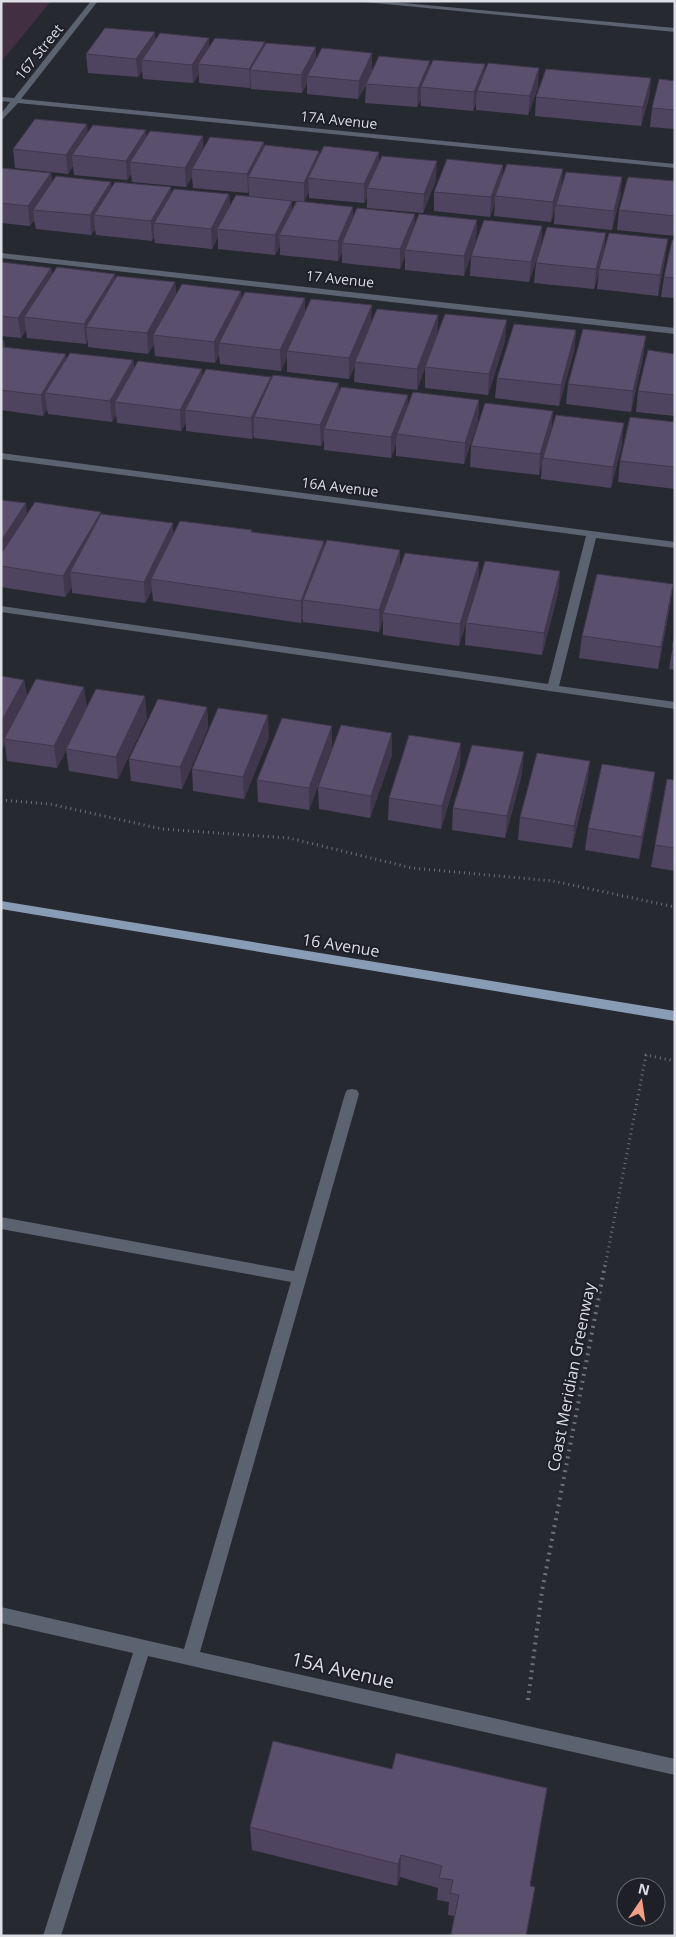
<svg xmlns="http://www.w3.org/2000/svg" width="676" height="1937" viewBox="0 0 676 1937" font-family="'Open Sans',sans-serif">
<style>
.green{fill:#423042}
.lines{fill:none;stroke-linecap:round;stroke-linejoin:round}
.path-far1{stroke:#6e7077;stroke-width:3;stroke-dasharray:1 4;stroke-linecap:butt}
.path{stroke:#6e7077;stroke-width:4;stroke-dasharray:2 5;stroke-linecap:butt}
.minor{fill:#5a636f;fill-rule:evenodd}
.major{fill:#899cb5;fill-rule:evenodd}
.wall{fill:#4e445f;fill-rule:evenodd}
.shaded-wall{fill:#40374d}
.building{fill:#5b4f6e;stroke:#40374d}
.labels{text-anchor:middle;stroke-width:4;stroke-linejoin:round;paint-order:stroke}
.far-street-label{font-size:14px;fill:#dedfe5;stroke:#1e1f27}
.street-label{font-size:16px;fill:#dedfe5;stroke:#1e1f27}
.near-street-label{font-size:19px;fill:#dedfe5;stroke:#1e1f27}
</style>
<rect width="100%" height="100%" fill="#272931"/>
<!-- green -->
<path class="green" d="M1 1H51L1 62Z"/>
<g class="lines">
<!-- path-far1 -->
<g class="path-far1">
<path d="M1 800 50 804 162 829 289 838 412 868 553 881 675 907"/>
<path d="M605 1267 646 1055 675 1061"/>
</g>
<!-- path -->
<path class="path" d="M528 1700 542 1591 605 1265"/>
<!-- minor -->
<g class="minor">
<path d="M91 1H98L21 99 675 164V168L18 103 1 121V114L10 102 1 101V97L14 98Z"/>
<path d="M354 1H382L675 28V32Z"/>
<path d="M1 253 675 328V334L1 258Z"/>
<path d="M1 453 675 542V548L596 538 559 686 675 702V709L1 612V606L548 684 586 536 1 459Z"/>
<path d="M352 1089 357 1090 359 1094 200 1652 675 1759V1775L148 1656 61 1936H43L133 1653 1 1623V1607L184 1649 291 1282 1 1229V1217L294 1271 345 1094 347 1090Z"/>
</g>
<!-- major -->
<path class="major" d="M1 901 675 1011V1021L1 909Z"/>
</g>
<!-- wall -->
<g class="wall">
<path d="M155 32V40L209 38V46L265 45 316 58 372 53V70L485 64 484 72 538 87 528 115 476 110V102L473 111 421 106V100L417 107 365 103 366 85 358 99 307 94V83L302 93 251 89V86L250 88 199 83V74L193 83 143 79 142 71 138 77 88 73 86 54Z"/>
<path d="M651 78 649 97 641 126 535 116 536 97Z"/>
<path d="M675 81V129L650 127 652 108Z"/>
<path d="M146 130V138L204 148 264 142V147L319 151 320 156 379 152V162L436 180 423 213 367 208V197L364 203 309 198V192L304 201 353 217 415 214 414 227 477 220 476 240 464 276 405 270V256L400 269 342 263V252L338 261 280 255V246L275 255 218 249V237L212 249 155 243 154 237 152 241 96 235 95 229 91 235 36 229 34 220 30 226 1 223V168L51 173 52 182 111 189 171 187V193L229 194 230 206 249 196V191L248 193 193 188 192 177 186 187 132 182 131 174 127 180 74 175 73 166 68 174 15 168 13 149 88 132ZM292 201H296L292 210Z"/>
<path d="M503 165 502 177 562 185 622 177 620 197 612 230 554 224 555 208 551 222 494 216 495 203 490 217 434 211V192Z"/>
<path d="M675 181V236L617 230 619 210Z"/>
<path d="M542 226 541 246 529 282 470 276 471 256Z"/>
<path d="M668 239 665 259 658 296 597 289 599 272 594 289 534 283 536 263Z"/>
<path d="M675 240V298L661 297 664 277Z"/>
<path d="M1 262 51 268 52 275 115 274V279L175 282 176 295 241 291V299L305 312 371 321 438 315 437 335 505 341 488 395 425 388V367L417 390 354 382 355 366 349 379 287 372V357L281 371 220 364 219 355 215 363 155 356 154 344 148 354 88 347V342L86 344 27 338 26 330 21 338 1 336Z"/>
<path d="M576 330 574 351 559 406 495 398 497 378Z"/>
<path d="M646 336 643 357 631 412 566 404 568 384Z"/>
<path d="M1 340 4 341 5 347 66 359 133 360 134 368 202 369V377H271V380L339 394 407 406 479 400 478 421 464 464 396 456V444L391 458 324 450V439L321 446 254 438V434L252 439 186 431V423L181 431 117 423 116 415 112 422 48 414 47 409 43 416 1 410Z"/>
<path d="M675 354V416L636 412 638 391Z"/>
<path d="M553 411 551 430 622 444 611 488 541 479 542 461 539 475 470 467 471 446Z"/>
<path d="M675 422V489L618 482 620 461Z"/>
<path d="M1 500 27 514 101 512V514L173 523V535L252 532 325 546 400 566 479 562 478 584 459 646 383 635V619L379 632 303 622V618L301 623 153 601 152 590 145 603 72 593V587L65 597 1 587Z"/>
<path d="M560 571 558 593 542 655 465 645 466 623Z"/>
<path d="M673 584 670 606 658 669 579 658 582 636Z"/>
<path d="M675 634V670L669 669Z"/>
<path d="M1 676 24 680 27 696 147 718 118 779 69 771 66 750 57 768 7 761 5 744 1 750Z"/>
<path d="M207 707 208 728 182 789 131 781 129 759Z"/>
<path d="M332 726V748L309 810 258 802 257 780Z"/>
<path d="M269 737 244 799 193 791 192 769Z"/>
<path d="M392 755 370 818 319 809 318 787Z"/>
<path d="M590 761 587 783 572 848 518 840 520 817Z"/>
<path d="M460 765 441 829 388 820 389 798Z"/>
<path d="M655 772 652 794 639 859 585 850 588 828Z"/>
<path d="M522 774 505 838 452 830 453 808Z"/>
<path d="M675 780V871L651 867 655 845Z"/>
<path d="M273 1741 530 1886 526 1936H451L454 1916 448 1915 449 1902 437 1900 438 1888 400 1877 397 1886 252 1850 250 1827Z"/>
</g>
<!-- shaded-wall -->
<g class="shaded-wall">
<path d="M155 32 156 51 142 60V71L138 77 136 59Z"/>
<path d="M209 38 210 56 198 64 199 74 193 83 192 65Z"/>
<path d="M265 42V61L250 70 251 86 250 88 249 69Z"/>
<path d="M316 47V66L307 76V83L302 93 301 75Z"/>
<path d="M372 53V71L358 99 359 81Z"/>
<path d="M430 61 429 79 421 87V100L417 107 418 88Z"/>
<path d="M485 64 484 83 477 91 476 102 473 111 474 92Z"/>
<path d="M539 68 538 87 528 115 530 96Z"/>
<path d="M651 78 649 97 641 126 643 107Z"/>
<path d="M87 124 89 143 72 155 73 166 68 174 66 155Z"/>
<path d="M146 130 147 149 130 162 131 174 127 180 126 161Z"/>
<path d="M203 136 204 156 192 169V177L186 187 185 168Z"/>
<path d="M264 142 265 162 248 177 249 191 248 193 247 174Z"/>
<path d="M319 151 320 170 308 178 309 192 304 202V183Z"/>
<path d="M379 152V171L367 188V197L364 203V184Z"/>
<path d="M437 161 436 180 423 213 424 194Z"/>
<path d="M503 165 501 184 495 196V203L490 217 491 197Z"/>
<path d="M563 169 561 188 551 222 553 202Z"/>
<path d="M51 173 53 192 33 210 34 220 30 226 28 206Z"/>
<path d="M622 177 620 197 612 230 614 211Z"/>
<path d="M111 182 112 201 94 215 95 229 91 235 90 215Z"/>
<path d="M171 187 172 207 154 223V237L152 241 151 221Z"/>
<path d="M229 194 230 214 217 229 218 237 212 249 211 229Z"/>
<path d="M292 201V220L279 235 280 246 275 255V235Z"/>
<path d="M353 207V226L342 243V252L338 261V241Z"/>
<path d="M415 214 414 234 405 250V256L400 269V249Z"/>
<path d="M477 220 476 240 464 276V256Z"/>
<path d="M542 226 541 246 529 282 531 262Z"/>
<path d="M606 233 604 253 594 289 596 269Z"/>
<path d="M668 239 665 259 658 296 660 275Z"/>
<path d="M51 268 53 288 24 317 26 330 21 338 18 318Z"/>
<path d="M115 274 116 294 86 327 88 342 86 344 84 324Z"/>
<path d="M175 282 176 303 153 335 154 344 148 354 147 333Z"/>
<path d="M241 291 242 311 219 343V355L215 363 214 342Z"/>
<path d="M305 298V319L287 351V357L281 371 280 350Z"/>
<path d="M372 305 371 326 355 362V365L349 379V358Z"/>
<path d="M438 315 437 336 417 390V369Z"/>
<path d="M507 320 505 341 488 395 489 374Z"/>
<path d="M576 330 574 351 559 406 561 385Z"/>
<path d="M646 336 643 357 631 412 633 391Z"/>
<path d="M4 341 7 361 1 370V345Z"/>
<path d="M66 354 68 375 45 393 47 409 43 416 41 395Z"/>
<path d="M133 360 135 381 115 402 116 415 112 422 110 401Z"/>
<path d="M202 369 203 390 185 410 186 423 181 431 180 410Z"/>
<path d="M271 377 272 397 254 417V434L252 439 251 418Z"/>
<path d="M339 383V404L324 429V439L321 446 320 425Z"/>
<path d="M408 395 407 416 397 434 396 444 391 458V437Z"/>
<path d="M479 400 478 421 464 464 465 443Z"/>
<path d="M553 411 551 432 543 458 539 475 540 454Z"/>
<path d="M624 423 622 444 611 488 613 467Z"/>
<path d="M26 503 28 525 1 566V541Z"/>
<path d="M101 512 103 533 70 572 72 587 65 597 63 576Z"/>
<path d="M173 523 174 544 151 579 152 590 145 603 144 582Z"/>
<path d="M324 541 325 563 303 600V618L301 623V601Z"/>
<path d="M400 550V572L383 613V619L379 632V610Z"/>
<path d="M479 562 478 584 459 646 460 624Z"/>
<path d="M560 571 558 593 542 655 544 633Z"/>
<path d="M673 584 670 606 658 669 661 647Z"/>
<path d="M24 680 27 701 4 739 5 744 1 750V722Z"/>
<path d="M84 687 87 708 57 768 54 746Z"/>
<path d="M145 696 147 718 118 779 116 757Z"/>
<path d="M207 707 208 728 182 789 180 767Z"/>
<path d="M268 715 269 737 244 799 243 777Z"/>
<path d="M332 726V748L309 810V788Z"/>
<path d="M392 733V755L370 818 371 796Z"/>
<path d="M461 743 460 765 441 829 442 806Z"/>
<path d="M524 752 522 774 505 838 507 816Z"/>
<path d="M590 761 587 783 572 848 574 826Z"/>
<path d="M655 772 652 794 639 859 642 837Z"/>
<path d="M401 1855 400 1877 397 1886 398 1864Z"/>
</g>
<!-- building -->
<g class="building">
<path d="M105 28 155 32 136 59 86 54Z"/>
<path d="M160 33 209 38 192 65 142 60Z"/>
<path d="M215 38 265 42 249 69 198 64Z"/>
<path d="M266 43 316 47 301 75 250 70Z"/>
<path d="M322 48 372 53 359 81 307 76Z"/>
<path d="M379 56 430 61 418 88 366 84Z"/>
<path d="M433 60 485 64 474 92 421 87Z"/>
<path d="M488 63 539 68 530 96 477 91Z"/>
<path d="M546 69 651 78 643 107 536 97Z"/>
<path d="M659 79 675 81V110L652 108Z"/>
<path d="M35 119 87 124 66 155 13 149Z"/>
<path d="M93 125 146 130 126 161 72 155Z"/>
<path d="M150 131 203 136 185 168 130 162Z"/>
<path d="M210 137 264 142 247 174 192 169Z"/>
<path d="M265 145 319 151 304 183 248 177Z"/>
<path d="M324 146 379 152 364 184 308 178Z"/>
<path d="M382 156 437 161 424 194 367 188Z"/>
<path d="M447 159 503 165 491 197 434 192Z"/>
<path d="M507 164 563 169 553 202 495 196Z"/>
<path d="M1 168 51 173 28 206 1 203Z"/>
<path d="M566 172 622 177 614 211 556 205Z"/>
<path d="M56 176 111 182 90 215 33 210Z"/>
<path d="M628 177 675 181V216L619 210Z"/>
<path d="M115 182 171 187 151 221 94 215Z"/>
<path d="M174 189 229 194 211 229 154 223Z"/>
<path d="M236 195 292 201 275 235 217 229Z"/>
<path d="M297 201 353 207 338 241 279 235Z"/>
<path d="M357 208 415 214 400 249 342 243Z"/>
<path d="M419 214 477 220 464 256 405 250Z"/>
<path d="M484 220 542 226 531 262 471 256Z"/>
<path d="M547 227 606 233 596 269 536 263Z"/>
<path d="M609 233 668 239 660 275 599 269Z"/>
<path d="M672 240H675V278L664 277Z"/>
<path d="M1 262 51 268 18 318 1 316Z"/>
<path d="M57 267 115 274 84 324 24 317Z"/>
<path d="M117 276 175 282 147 333 86 327Z"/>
<path d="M182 284 241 291 214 342 153 335Z"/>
<path d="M245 292 305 298 280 350 219 343Z"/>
<path d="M311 299 372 305 349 358 287 351Z"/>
<path d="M377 309 438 315 417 369 355 362Z"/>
<path d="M445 314 507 320 489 374 425 367Z"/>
<path d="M514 324 576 330 561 385 497 378Z"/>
<path d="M583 329 646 336 633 391 568 384Z"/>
<path d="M1 340 4 341 1 345Z"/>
<path d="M3 347 66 354 41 395 1 390V349Z"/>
<path d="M648 350 675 354V395L638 391Z"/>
<path d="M70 353 133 360 110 401 45 393Z"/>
<path d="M138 361 202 369 180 410 115 402Z"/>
<path d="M206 369 271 377 251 418 185 410Z"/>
<path d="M273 375 339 383 320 425 254 417Z"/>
<path d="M341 387 408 395 391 437 324 429Z"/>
<path d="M413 392 479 400 465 443 397 434Z"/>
<path d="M485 403 553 411 540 454 471 446Z"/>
<path d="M556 415 624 423 613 467 543 458Z"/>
<path d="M630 417 675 422V467L620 461Z"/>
<path d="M1 500 26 503 1 541Z"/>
<path d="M35 502 101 512 63 576 1 566V554Z"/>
<path d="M101 514 173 523 144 582 70 572Z"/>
<path d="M180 521 252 530 251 532 324 541 301 601 151 579Z"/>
<path d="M327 540 400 550 379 610 303 600Z"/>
<path d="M405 553 479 562 460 624 383 613Z"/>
<path d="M485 561 560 571 544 633 466 623Z"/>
<path d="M597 574 673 584 661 647 582 636Z"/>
<path d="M675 634V648L672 647Z"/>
<path d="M1 676 24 680 1 722Z"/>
<path d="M36 679 84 687 54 746 4 739Z"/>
<path d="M96 689 145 696 116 757 66 749Z"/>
<path d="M158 699 207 707 180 767 129 759Z"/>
<path d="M218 708 268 715 243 777 192 769Z"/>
<path d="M282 718 332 726 309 788 257 780Z"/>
<path d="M341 725 392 733 371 796 318 787Z"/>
<path d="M409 735 461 743 442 806 389 798Z"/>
<path d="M472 745 524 752 507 816 453 808Z"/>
<path d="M537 753 590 761 574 826 520 817Z"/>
<path d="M602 764 655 772 642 837 588 828Z"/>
<path d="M667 779 675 780V848L655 845Z"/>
<path d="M273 1741 392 1769 396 1753 547 1788 530 1886 535 1887 526 1936H459L451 1934 459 1895 450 1893 453 1880 439 1878 442 1866 401 1855 398 1864 250 1827Z"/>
</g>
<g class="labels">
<!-- far-street labels -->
<g class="far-street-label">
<text transform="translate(39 52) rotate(-51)" y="5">167 Street</text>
<text transform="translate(339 120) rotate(6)" y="5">17A Avenue</text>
<text transform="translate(340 279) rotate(6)" y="5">17 Avenue</text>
<text transform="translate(340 487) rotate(7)" y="5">16A Avenue</text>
</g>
<!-- street labels -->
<g class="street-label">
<text transform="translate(341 945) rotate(9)" y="6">16 Avenue</text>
<text transform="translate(571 1377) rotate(-79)" y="6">Coast Meridian Greenway</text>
</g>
<!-- near-street labels -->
<g class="near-street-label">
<text transform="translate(343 1670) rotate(13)" y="7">15A Avenue</text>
</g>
</g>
<!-- border -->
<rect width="676" height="1937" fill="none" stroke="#dedfe5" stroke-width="5"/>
<!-- north arrow -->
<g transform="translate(641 1902) rotate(13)"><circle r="24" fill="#1e1f27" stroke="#6b6c73"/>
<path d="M0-4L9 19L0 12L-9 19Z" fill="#f39f84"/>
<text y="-8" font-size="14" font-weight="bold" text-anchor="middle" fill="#dedfe5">N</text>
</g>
</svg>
